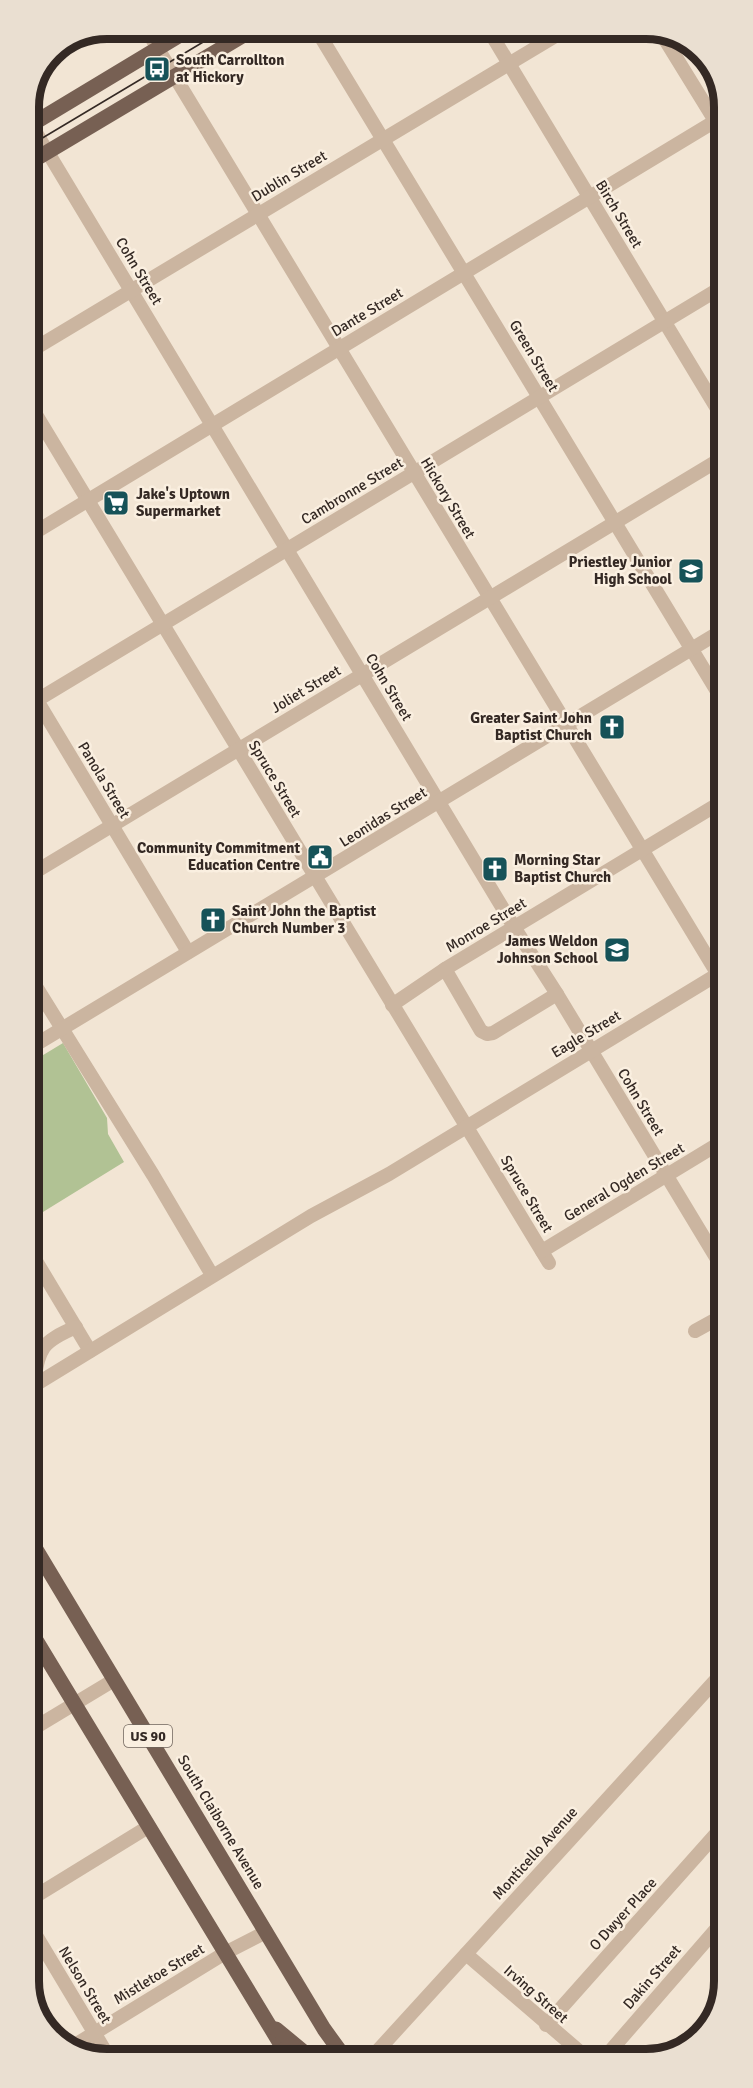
<svg xmlns="http://www.w3.org/2000/svg" width="753" height="2088" viewBox="0 0 753 2088" font-family="Signika,sans-serif">
<style>
.green{fill:#b1c294}
.lines{fill:none;stroke-linecap:round;stroke-linejoin:round}
.minor{stroke:#cbb5a0;stroke-width:14}
.major{stroke:#776053;stroke-width:15}
.tram{stroke:#342924;stroke-width:1.5}
.labels{text-anchor:middle;stroke-width:5;stroke-linejoin:round;paint-order:stroke}
.shield{fill:#faefe0;stroke:#6f645c;stroke-width:1.5}
.shield-label{font-size:14px;font-weight:bold;fill:#342924}
.poi-label{font-size:15px;font-weight:bold;fill:#342924;stroke:#faefe0;text-anchor:start}
.street-label{font-size:15px;fill:#342924;stroke:#faefe0}
.rim{fill:none;stroke:#342924;stroke-width:8}
</style>
<rect width="100%" height="100%" fill="#f2e5d4"/>
<!-- green -->
<path class="green" d="M63 1043 107 1118 108 1134 124 1162 30 1220V1063Z"/>
<g class="lines">
<!-- minor -->
<g class="minor">
<path d="M146 29 723 983"/>
<path d="M316 29 723 701"/>
<path d="M488 29 722 417"/>
<path d="M661 33 722 132"/>
<path d="M29 121 514 927 557 994 723 1269"/>
<path d="M29 352 567 29"/>
<path d="M29 403 549 1263"/>
<path d="M29 536 722 117"/>
<path d="M29 687 188 952"/>
<path d="M29 705 722 287"/>
<path d="M30 875 722 458"/>
<path d="M445 969 481 1031 487 1034 493 1033 557 994"/>
<path d="M30 977 153 1175 212 1275"/>
<path d="M392 1005 445 969 723 801"/>
<path d="M30 1048C262 910 492 769 723 630"/>
<path d="M542 1251 723 1141"/>
<path d="M30 1254 36 1261 90 1351"/>
<path d="M695 1331 724 1315"/>
<path d="M33 1386C40 1348 39 1343 76 1327"/>
<path d="M30 1388 311 1216 389 1174 723 971"/>
<path d="M31 1730 114 1680"/>
<path d="M31 1899 148 1827"/>
<path d="M31 1927 110 2059"/>
<path d="M466 1954 586 2057"/>
<path d="M546 2025 724 1825"/>
<path d="M70 2048 225 1953 266 1932"/>
<path d="M605 2057 724 1920"/>
<path d="M371 2058 724 1671"/>
</g>
<!-- major -->
<g class="major">
<path d="M29 126 190 29"/>
<path d="M29 163 254 29"/>
<path d="M31 1541 324 2029 345 2058"/>
<path d="M31 1632 289 2058"/>
<path d="M276 2029 311 2058"/>
</g>
<!-- tram -->
<path class="tram" d="M29 146 225 29"/>
</g>
<!-- icons -->
<defs>
<symbol id="bus-square" viewBox="-11 -11 22 22"><rect x="-9" y="-9" width="18" height="18" rx="4" fill="#165258" stroke="#faefe0"/><path d="M-5-6H5V4H4V6H2V4H-2V6H-4V4H-5ZM-3.5-4V0h7V-4ZM-3.5 1.2v1.5H-2V1.2ZM2 1.2v1.5H3.5V1.2Z" fill="#fff"/></symbol>
<symbol id="supermarket-square" viewBox="-11 -11 22 22"><rect x="-9" y="-9" width="18" height="18" rx="4" fill="#165258" stroke="#faefe0"/><path d="M-6-5.5h2.5l.6 2H6L4.5 2H-2.5L-4.4-4H-6ZM-1.5 3.2a1.3 1.3 0 1 0 .1 0ZM3 3.2a1.3 1.3 0 1 0 .1 0Z" fill="#fff"/></symbol>
<symbol id="school-square" viewBox="-11 -11 22 22"><rect x="-9" y="-9" width="18" height="18" rx="4" fill="#165258" stroke="#faefe0"/><path d="M0-5L7-2L0 1L-7-2ZM-4 1L0 2.5L4 1V4Q0 6-4 4Z" fill="#fff"/></symbol>
<symbol id="church-square" viewBox="-11 -11 22 22"><rect x="-9" y="-9" width="18" height="18" rx="4" fill="#165258" stroke="#faefe0"/><path d="M-1.2-6h2.4v3.5h3.3v2.4h-3.3V6h-2.4V-.1h-3.3v-2.4h3.3Z" fill="#fff"/></symbol>
<symbol id="civic-square" viewBox="-11 -11 22 22"><rect x="-9" y="-9" width="18" height="18" rx="4" fill="#165258" stroke="#faefe0"/><path d="M-.6-6.5H3V-4.5H.6V-3L4-1V1h2V6H-6V1h2V-1L-.6-3ZM-1.2 2.5V6h2.4V2.5Z" fill="#fff"/></symbol>
</defs>
<g fill-rule="evenodd">
<use href="#bus-square" x="142" y="54" width="30" height="30"/>
<use href="#supermarket-square" x="101" y="488" width="30" height="30"/>
<use href="#school-square" x="676" y="556" width="30" height="30"/>
<use href="#church-square" x="597" y="712" width="30" height="30"/>
<use href="#civic-square" x="305" y="842" width="30" height="30"/>
<use href="#church-square" x="480" y="854" width="30" height="30"/>
<use href="#church-square" x="198" y="905" width="30" height="30"/>
<use href="#school-square" x="602" y="935" width="30" height="30"/>
</g>
<g class="labels">
<!-- shield labels -->
<rect class="shield" x="124" y="1725" width="48" height="22" rx="4.5"/>
<g class="shield-label">
<text x="148" y="1741">US 90</text>
</g>
<!-- poi labels -->
<g class="poi-label">
<text x="176" y="65">South Carrollton<tspan x="176" dy="17">at Hickory</tspan></text>
<text x="136" y="499">Jake's Uptown<tspan x="136" dy="17">Supermarket</tspan></text>
<text x="672" y="567" text-anchor="end">Priestley Junior<tspan x="672" dy="17">High School</tspan></text>
<text x="592" y="723" text-anchor="end">Greater Saint John<tspan x="592" dy="17">Baptist Church</tspan></text>
<text x="300" y="853" text-anchor="end">Community Commitment<tspan x="300" dy="17">Education Centre</tspan></text>
<text x="514" y="865">Morning Star<tspan x="514" dy="17">Baptist Church</tspan></text>
<text x="232" y="916">Saint John the Baptist<tspan x="232" dy="17">Church Number 3</tspan></text>
<text x="598" y="946" text-anchor="end">James Weldon<tspan x="598" dy="17">Johnson School</tspan></text>
</g>
<!-- street labels -->
<g class="street-label">
<text transform="translate(289 176) rotate(-31)" y="5">Dublin Street</text>
<text transform="translate(619 214) rotate(59)" y="5">Birch Street</text>
<text transform="translate(139 271) rotate(59)" y="5">Cohn Street</text>
<text transform="translate(367 312) rotate(-31)" y="5">Dante Street</text>
<text transform="translate(534 356) rotate(59)" y="5">Green Street</text>
<text transform="translate(352 491) rotate(-31)" y="5">Cambronne Street</text>
<text transform="translate(448 498) rotate(59)" y="5">Hickory Street</text>
<text transform="translate(389 687) rotate(59)" y="5">Cohn Street</text>
<text transform="translate(306 689) rotate(-31)" y="5">Joliet Street</text>
<text transform="translate(275 779) rotate(59)" y="5">Spruce Street</text>
<text transform="translate(104 780) rotate(59)" y="5">Panola Street</text>
<text transform="translate(383 817) rotate(-32)" y="5">Leonidas Street</text>
<text transform="translate(486 925) rotate(-31)" y="5">Monroe Street</text>
<text transform="translate(586 1034) rotate(-31)" y="5">Eagle Street</text>
<text transform="translate(641 1102) rotate(59)" y="5">Cohn Street</text>
<text transform="translate(624 1182) rotate(-31)" y="5">General Ogden Street</text>
<text transform="translate(527 1194) rotate(59)" y="5">Spruce Street</text>
<text transform="translate(221 1822) rotate(59)" y="5">South Claiborne Avenue</text>
<text transform="translate(535 1853) rotate(-48)" y="5">Monticello Avenue</text>
<text transform="translate(623 1914) rotate(-48)" y="5">O Dwyer Place</text>
<text transform="translate(159 1974) rotate(-31)" y="5">Mistletoe Street</text>
<text transform="translate(652 1977) rotate(-49)" y="5">Dakin Street</text>
<text transform="translate(85 1985) rotate(59)" y="5">Nelson Street</text>
<text transform="translate(536 1994) rotate(41)" y="5">Irving Street</text>
</g>
</g>
<!-- crop -->
<path d="M0 0H753V2088H0ZM107 39H646A68 68 0 0 1 714 107V1981A68 68 0 0 1 646 2049H107A68 68 0 0 1 39 1981V107A68 68 0 0 1 107 39Z" fill="#eadfd1" fill-rule="evenodd"/>
<path class="rim" d="M107 39H646A68 68 0 0 1 714 107V1981A68 68 0 0 1 646 2049H107A68 68 0 0 1 39 1981V107A68 68 0 0 1 107 39Z"/>
</svg>
